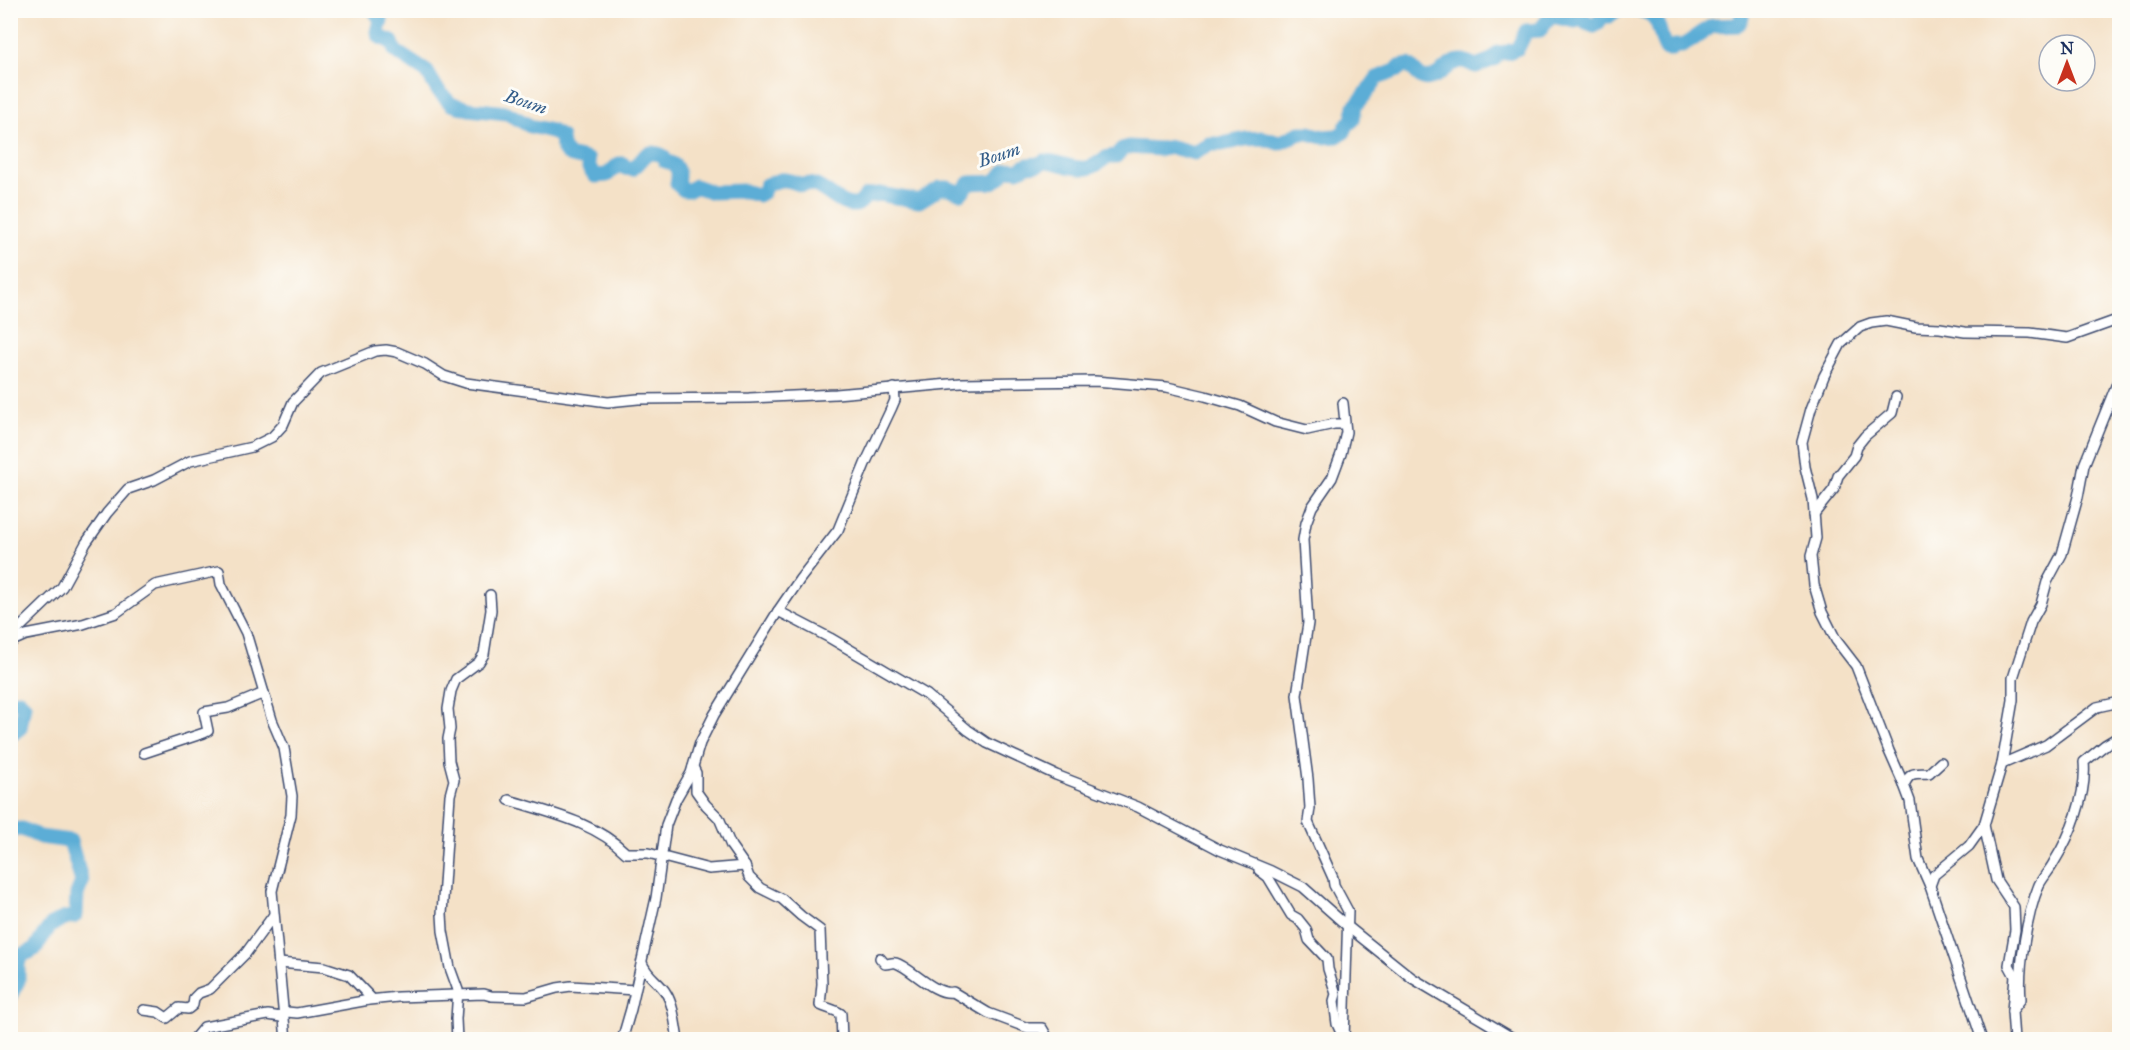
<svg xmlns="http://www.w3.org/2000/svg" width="2130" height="1050" viewBox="0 0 2130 1050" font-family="'IM FELL Great Primer',serif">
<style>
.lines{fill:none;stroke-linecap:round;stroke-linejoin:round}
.river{stroke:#5badd6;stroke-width:15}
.street-casing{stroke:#3c4a6e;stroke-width:12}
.street{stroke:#fff;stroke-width:9}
.labels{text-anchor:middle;stroke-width:6;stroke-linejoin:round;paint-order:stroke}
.water-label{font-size:18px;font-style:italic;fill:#315b88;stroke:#fdfcf7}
</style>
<rect width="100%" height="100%" fill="#fdfcf7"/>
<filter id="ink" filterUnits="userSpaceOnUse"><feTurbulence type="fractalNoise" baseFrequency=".0167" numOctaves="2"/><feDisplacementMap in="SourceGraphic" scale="12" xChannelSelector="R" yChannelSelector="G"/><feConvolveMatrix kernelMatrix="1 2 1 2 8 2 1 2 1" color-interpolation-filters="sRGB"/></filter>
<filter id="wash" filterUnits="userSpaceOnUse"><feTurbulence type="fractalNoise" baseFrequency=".008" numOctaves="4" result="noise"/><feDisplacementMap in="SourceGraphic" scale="24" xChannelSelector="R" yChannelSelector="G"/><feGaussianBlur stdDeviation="1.35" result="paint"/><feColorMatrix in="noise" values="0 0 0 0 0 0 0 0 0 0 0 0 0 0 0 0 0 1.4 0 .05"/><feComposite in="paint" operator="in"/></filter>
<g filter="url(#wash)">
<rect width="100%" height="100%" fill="#f4e1c7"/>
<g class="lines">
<!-- river -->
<g class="river">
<path d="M374 10 381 20 378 32 380 37 392 42 395 51 427 72 437 89 451 104 469 109 507 113 530 126 551 131 561 137C563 161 572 154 588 160L589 168 595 176 607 175 619 164H623L625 168 632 169C645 160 644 147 663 156L665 161C678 164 680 171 677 184L684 190H690L695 186 712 192 743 191 758 195 763 192 766 185C787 177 782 179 803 185 821 179 836 207 855 205 860 205 863 199 866 196L879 194 919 201 940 188H948L961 193 970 183C977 182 985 183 992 182 1004 178 1001 166 1018 170L1028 165 1039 164 1044 161C1059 161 1072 170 1087 168 1101 166 1100 156 1116 156L1122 149 1129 147 1161 149 1172 147 1194 153 1209 144H1222L1246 139 1263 138 1279 143 1300 133H1309L1323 137 1337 136 1344 132 1347 125 1353 120 1355 106C1364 98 1370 88 1377 78L1398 70 1399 67 1408 65C1414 69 1418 76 1423 78 1436 83 1450 59 1462 61 1467 61 1472 65 1476 66L1494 59 1498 53 1508 52 1518 48 1526 31 1540 30 1551 16 1575 21 1583 18 1586 23 1594 26 1598 23 1603 15 1609 16 1617 10"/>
<path d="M1637 10C1663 13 1657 33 1666 49H1672L1675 46H1682L1689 42 1712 26 1738 25 1742 18 1741 10"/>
<path d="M10 702 19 700 24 705 20 728 10 736"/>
<path d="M10 830 22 829 40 837 70 841 82 882 77 894 76 915 73 917C67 916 52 923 48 929 37 942 40 950 21 955L18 964V981L10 996"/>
</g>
</g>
</g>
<g filter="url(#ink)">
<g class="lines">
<defs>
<g id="street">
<path d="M1343 403 1346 432 1341 454 1332 478 1312 507 1306 523 1303 540 1308 623 1297 695 1308 779 1310 808 1308 822 1333 878 1334 885 1348 911 1344 1040"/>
<path d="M1814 514 1834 489 1838 476 1854 456 1857 446 1865 436 1892 413 1896 397"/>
<path d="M778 611 830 638 927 695 968 730 987 743 1056 775 1138 807 1220 850 1271 871 1303 887 1347 926 1412 978 1516 1040"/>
<path d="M10 637 62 587 86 543 107 513 128 489 154 480 190 461 252 447 272 437 283 425 293 402 321 373 375 351 386 350 397 352 425 364 444 376 466 383 608 402 638 399 749 398 836 394 961 383 1095 381 1167 387 1205 396 1240 406 1275 422 1307 430 1334 424H1344"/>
<path d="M10 642 26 635 83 624 116 613 155 585 219 571 221 584 246 633 272 720 284 748 292 796 291 815 272 891 286 1040"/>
<path d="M144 753 204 733 208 731 204 712 228 708 264 693"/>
<path d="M2002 764 2046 745 2097 707 2120 702"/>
<path d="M693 767 696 773V791L706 805 719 818 731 846 745 866 749 877 760 888 782 899 801 916 820 930 822 984 820 1005C828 1009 834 1009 841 1014L842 1040"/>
<path d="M1904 785C1911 770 1916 774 1929 773L1941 762"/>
<path d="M509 800C550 813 595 822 626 853H648L709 869 745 866"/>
<path d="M1984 825 1996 880 2014 907 2015 930 2009 965 2015 976 2012 1011 2014 1040"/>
<path d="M1259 870 1268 877 1291 915 1298 919 1306 929 1309 940 1327 959 1328 969 1336 994 1334 1001 1337 1024 1342 1035"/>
<path d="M1930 886 1918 859 1910 801 1904 785 1889 751 1856 666 1836 640 1822 612 1814 585 1811 556 1816 538 1813 499 1805 467 1802 442 1811 409 1824 376 1841 344 1860 327 1871 323 1886 321 1916 327 1940 328 1965 332 2030 333 2067 338 2120 319"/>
<path d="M880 958 885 964C889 964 892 962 896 963 910 967 935 996 953 992L988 1013 1028 1028H1042L1049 1040"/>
<path d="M279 963 324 967 349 975 372 999"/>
<path d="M642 963C648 978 659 981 666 993 674 1006 675 1024 678 1040"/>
<path d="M144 1010 158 1012 167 1018 179 1008 188 1009 193 1005 194 998 199 993 210 989 246 953 273 916"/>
<path d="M2012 1011 2021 999C2018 968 2027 914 2039 885 2043 877 2050 870 2054 862 2071 835 2087 794 2084 762L2105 745 2120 736"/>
<path d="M193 1040 204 1027 268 1015 281 1017 287 1012 297 1013 369 1000 398 997 484 994 491 996 526 997 557 988 571 986 635 990"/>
<path d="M457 1040 456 1019 458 990 450 968 443 931 442 914 450 795 454 780 449 761 448 739 450 729 448 709 451 691 456 679 479 662 484 654 491 610 490 595"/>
<path d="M622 1040 631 1009 656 898 666 825 676 799 691 773 700 743 714 715 778 611 800 579 838 530 865 464 892 407 895 400 894 388"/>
<path d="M1982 1040 1930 886 1934 875 1969 846 1984 825 2002 764 2013 700V678L2031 622 2041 604 2047 582 2062 554 2078 497 2084 465 2120 376"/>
</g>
</defs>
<!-- street casing -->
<use href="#street" class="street-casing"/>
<!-- street -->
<use href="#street" class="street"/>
</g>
</g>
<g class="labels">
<!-- water labels -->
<g class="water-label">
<text transform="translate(526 102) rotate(19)" y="6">Boum</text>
<text transform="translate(999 155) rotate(-18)" y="6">Boum</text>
</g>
</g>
<!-- margin -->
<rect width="2130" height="1050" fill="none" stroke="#fdfcf7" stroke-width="36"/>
<!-- north arrow -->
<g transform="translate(2067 63)"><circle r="28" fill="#fdfcf7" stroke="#a3aaba" stroke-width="1.5"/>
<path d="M0-4.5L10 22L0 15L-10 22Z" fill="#c8321e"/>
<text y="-9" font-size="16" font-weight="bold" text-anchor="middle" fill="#1b2f5e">N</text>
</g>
</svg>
